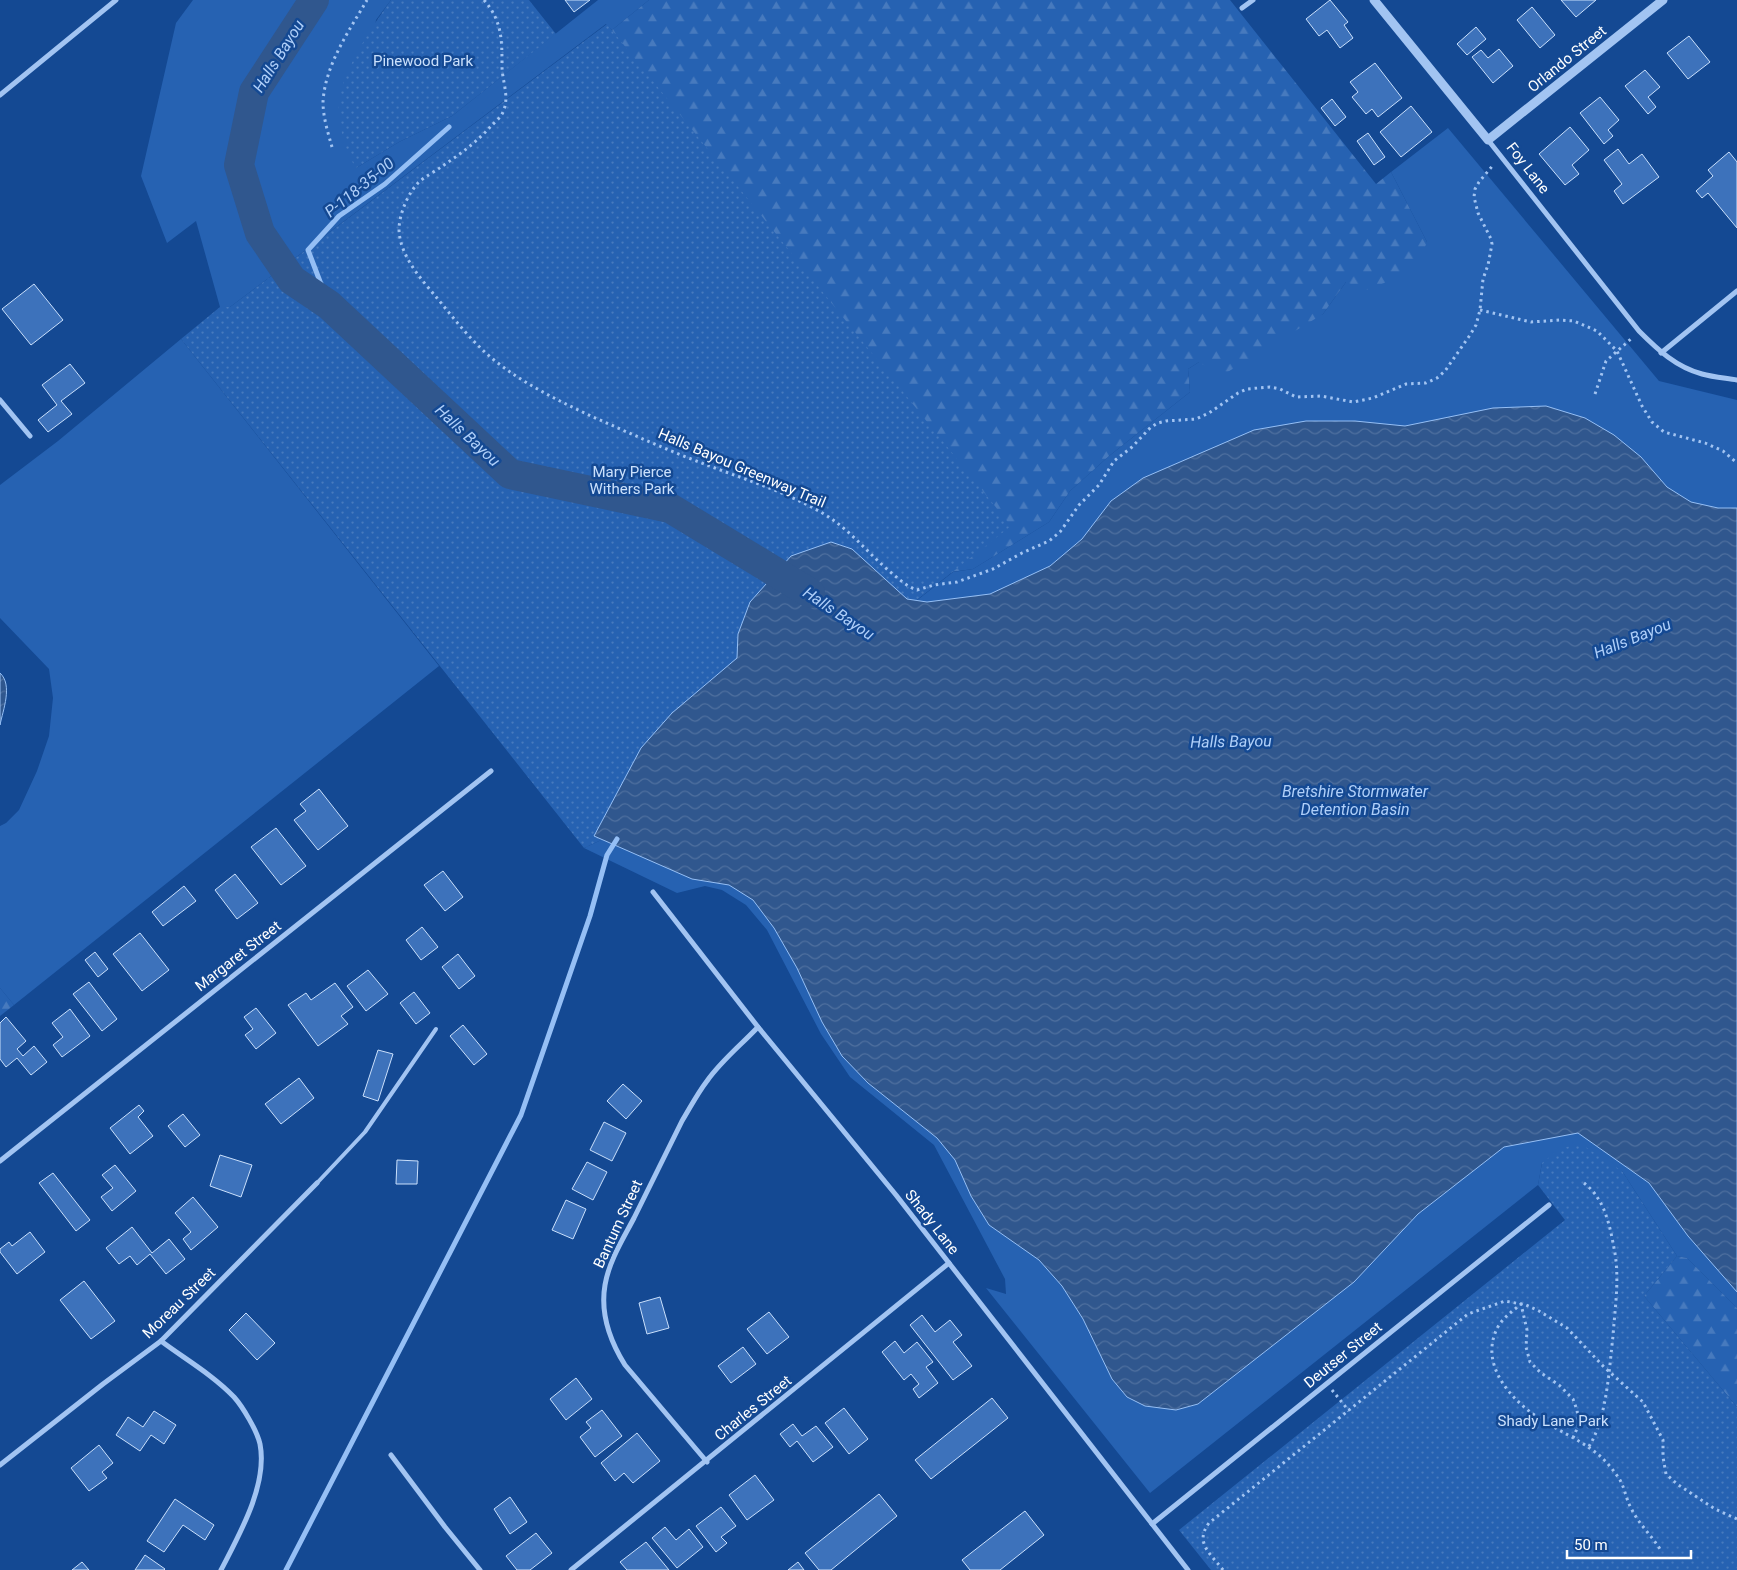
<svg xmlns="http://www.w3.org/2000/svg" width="1737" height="1570" viewBox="0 0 1737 1570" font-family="Roboto,sans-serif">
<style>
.grass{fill:#2662b2}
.forest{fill:url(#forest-firs)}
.park{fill:url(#park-dots)}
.water{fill:url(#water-waves);stroke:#95bff5}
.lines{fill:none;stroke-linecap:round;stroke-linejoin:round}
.stream{stroke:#95bff5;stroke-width:5}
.river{stroke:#30578e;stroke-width:30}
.building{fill:#3d72bb;stroke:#cae0fc}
.path{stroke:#a2c4f2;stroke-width:3;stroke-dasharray:2.5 4;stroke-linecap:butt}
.service{stroke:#a2c4f2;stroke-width:4}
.minor{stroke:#a2c4f2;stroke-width:5}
.tertiary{stroke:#a2c4f2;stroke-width:9}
.labels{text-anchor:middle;stroke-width:5;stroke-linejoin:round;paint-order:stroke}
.street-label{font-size:15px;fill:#fff;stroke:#144993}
.park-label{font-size:15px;fill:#cae0fc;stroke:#144993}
.water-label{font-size:16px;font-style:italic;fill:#afcff9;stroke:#144993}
</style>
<defs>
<pattern id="forest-firs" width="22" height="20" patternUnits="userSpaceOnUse" patternTransform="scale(1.25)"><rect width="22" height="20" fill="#2662b2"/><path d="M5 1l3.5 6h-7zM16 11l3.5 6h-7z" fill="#477abe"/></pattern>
<pattern id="park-dots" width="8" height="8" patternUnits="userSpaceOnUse" patternTransform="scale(1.25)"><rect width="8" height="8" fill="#2662b2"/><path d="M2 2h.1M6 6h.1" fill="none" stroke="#477abe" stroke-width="1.8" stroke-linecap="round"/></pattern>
<pattern id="water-waves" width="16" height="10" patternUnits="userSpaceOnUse" patternTransform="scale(1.25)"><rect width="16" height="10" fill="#30578e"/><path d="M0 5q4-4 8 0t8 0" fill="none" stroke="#4f709f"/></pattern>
</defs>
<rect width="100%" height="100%" fill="#144993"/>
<!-- grass -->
<g class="grass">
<path d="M193 0H391L376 20 356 168 399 142 452 116 598 0H649L612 30 606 24 230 307H220L196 221 167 243 141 176 176 23Z"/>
<path d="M1448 128 1659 381 1737 400V1308L1687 1258 1677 1256 1622 1171 1542 1163 1538 1185 1150 1493 986 1288 1006 1294 1005 1279 934 1145 850 1077 821 1034 767 930 746 905 722 890 705 886 677 893 584 848 627 828 953 572 973 569 1049 522 1070 491 1109 456 1190 392 1188 369 1199 362 1323 314 1346 282 1427 242 1391 172Z"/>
<path d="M181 339 439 666 14 1005 0 988V826L6 823 19 810 37 771 49 736 53 698 49 669 0 618V485L58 441Z"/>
</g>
<!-- forest -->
<g class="forest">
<path d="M649 0H1230L1376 184 1391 172 1427 242 1415 271 1366 290 1346 282 1323 314 1221 376 1199 362 1188 369 1190 392 1109 456 1070 491 1049 522 973 569 922 576 612 30Z"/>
<path d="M0 988 14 1005 0 1016Z"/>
<path d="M1677 1256 1687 1258 1737 1308V1407L1644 1296Z"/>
</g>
<!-- park -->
<g class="park">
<path d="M391 0H529L556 34 452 116 399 142 356 168C353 163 349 157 347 152 342 137 336 109 340 95 347 64 373 25 391 0Z"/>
<path d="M607 24 1011 526 627 828 584 848 181 339 220 307H230Z"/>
<path d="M1581 1144 1622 1171 1677 1256 1644 1296 1737 1407V1570H1211L1179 1530 1565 1220 1538 1185 1542 1163 1561 1148Z"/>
</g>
<!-- water -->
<g class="water">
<path d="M1546 406 1585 418 1614 435 1641 457 1667 487 1691 502 1718 508H1737V1292L1688 1236 1649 1183 1578 1133 1504 1147 1418 1214 1354 1282 1198 1404 1176 1410 1145 1406 1127 1397 1112 1379 1083 1319 1062 1286 1039 1260 989 1225 971 1196 955 1160 937 1138 868 1083 842 1056 822 1022 797 968 774 928 753 900 729 885 692 879 594 836 641 748 672 713 737 658 738 634 750 602 791 556 831 542 852 549 907 599 927 602 990 594 1050 566 1082 539 1111 501 1143 478 1254 430 1306 421H1355L1405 426 1493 408Z"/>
<path d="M0 673C13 685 3 710 0 725Z"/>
</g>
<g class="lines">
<!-- stream -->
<g class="stream">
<path d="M329 305 308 250 339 216 385 184 449 127"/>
<path d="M286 1570 521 1115 590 916 607 855 617 839"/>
</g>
<!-- river -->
<path class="river" d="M314 0 254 92 239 165 260 233 292 280 329 305 510 474 670 508 810 593"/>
</g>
<!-- building -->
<g class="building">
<path d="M565 0H590L574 12Z"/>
<path d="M1330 0 1348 22 1344 25 1353 38 1340 48 1327 30 1319 36 1306 19Z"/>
<path d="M1561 0H1596L1576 17Z"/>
<path d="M1532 7 1555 35 1540 48 1517 20Z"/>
<path d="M1476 27 1486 39 1467 55 1457 44Z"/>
<path d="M1689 36 1710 62 1688 79 1667 53Z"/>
<path d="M1499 49 1513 66 1493 83 1472 57 1481 50 1488 58Z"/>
<path d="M1375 63 1402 98 1378 117 1372 109 1366 114 1352 97 1358 92 1350 82Z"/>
<path d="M1645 70 1660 87 1648 97 1656 107 1648 114 1625 86Z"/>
<path d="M1600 97 1619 120 1608 130 1613 136 1604 144 1580 113Z"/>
<path d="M1332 99 1346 117 1335 126 1321 108Z"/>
<path d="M1411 106 1432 132 1401 157 1380 132Z"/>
<path d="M1570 127 1589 150 1572 165 1579 174 1565 185 1539 154Z"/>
<path d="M1368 133 1385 157 1374 165 1357 141Z"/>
<path d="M1618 149 1629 164 1642 154 1659 177 1623 204 1614 191 1622 184 1604 160Z"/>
<path d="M1729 152 1737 162V228L1708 193 1702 198 1696 191 1713 176 1708 170Z"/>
<path d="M34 284 63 320 31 345 2 309Z"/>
<path d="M70 364 85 383 61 401 72 414 48 432 38 420 57 405 42 385Z"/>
<path d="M319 789 348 826 318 850 294 820 306 811 300 804Z"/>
<path d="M276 828 306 866 281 885 251 847Z"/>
<path d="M443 871 463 897 445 911 424 885Z"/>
<path d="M235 874 258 903 237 919 215 890Z"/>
<path d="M184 886 196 901 163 926 152 912Z"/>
<path d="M422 927 438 947 421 960 406 940Z"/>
<path d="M140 933 169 970 142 991 113 954Z"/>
<path d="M95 952 108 969 98 977 85 960Z"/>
<path d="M458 954 475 976 459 989 442 967Z"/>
<path d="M368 970 388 994 366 1011 347 986Z"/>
<path d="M89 982 117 1019 102 1031 73 994Z"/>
<path d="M335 983 353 1007 341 1016 348 1024 318 1046 288 1005 306 993 311 1000Z"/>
<path d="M414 992 430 1013 416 1024 400 1003Z"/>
<path d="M256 1008 276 1033 256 1049 245 1035 253 1029 244 1017Z"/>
<path d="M70 1009 90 1036 62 1057 53 1045 63 1037 52 1023Z"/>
<path d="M6 1017 26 1041 17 1049 23 1056 34 1046 47 1062 31 1075 17 1058 6 1067 0 1059V1023Z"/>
<path d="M463 1025 487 1054 474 1065 450 1036Z"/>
<path d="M378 1050 393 1054 378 1101 363 1096Z"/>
<path d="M299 1078 314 1098 281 1124 265 1104Z"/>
<path d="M623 1084 642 1101 626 1119 607 1101Z"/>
<path d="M139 1105 144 1111 138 1117 153 1136 130 1154 110 1128Z"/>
<path d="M183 1114 200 1135 185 1147 168 1126Z"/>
<path d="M604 1122 626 1133 612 1161 590 1150Z"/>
<path d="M220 1155 252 1165 241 1197 210 1186Z"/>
<path d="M397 1160 418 1161 417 1184H396Z"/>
<path d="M587 1162 607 1172 593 1200 572 1189Z"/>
<path d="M115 1165 136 1191 112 1211 101 1197 113 1188 102 1175Z"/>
<path d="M53 1173 90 1220 76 1231 39 1183Z"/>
<path d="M193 1197 218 1227 191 1250 183 1239 191 1232 175 1213Z"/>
<path d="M566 1200 586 1209 573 1239 552 1230Z"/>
<path d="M132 1227 152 1253 169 1239 185 1259 166 1274 150 1254 137 1265 130 1256 119 1264 106 1248Z"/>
<path d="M30 1232 45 1252 17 1274 0 1252V1249L9 1242 12 1246Z"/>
<path d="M84 1281 115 1321 91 1339 60 1300Z"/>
<path d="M660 1297 669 1328 647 1334 639 1303Z"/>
<path d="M769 1312 789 1337 767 1354 747 1329Z"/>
<path d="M246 1313 275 1343 257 1360 229 1330Z"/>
<path d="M922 1315 935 1332 950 1320 962 1335 953 1342 972 1366 953 1380 910 1325Z"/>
<path d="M895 1341 904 1353 917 1342 933 1362 926 1367 938 1383 919 1398 913 1389 919 1384 911 1374 904 1380 882 1352Z"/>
<path d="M743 1347 756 1364 731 1383 718 1366Z"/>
<path d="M576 1378 592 1399 566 1420 550 1399Z"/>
<path d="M992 1398 1008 1418 931 1479 915 1460Z"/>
<path d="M844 1408 868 1439 849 1454 825 1423Z"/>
<path d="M602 1410 622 1436 595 1457 580 1437 591 1428 586 1422Z"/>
<path d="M154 1411 176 1425 164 1444 151 1435 140 1451 116 1435 128 1417 143 1427Z"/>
<path d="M793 1424 802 1436 816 1426 833 1447 813 1462 797 1441 790 1447 780 1434Z"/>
<path d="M637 1433 660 1461 633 1483 624 1473 615 1481 601 1463Z"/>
<path d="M99 1445 113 1463 102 1472 107 1478 89 1491 71 1468Z"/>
<path d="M755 1475 774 1500 747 1520 729 1495Z"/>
<path d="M879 1494 897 1516 831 1570H819L805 1553Z"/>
<path d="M510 1497 527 1522 510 1534 494 1509Z"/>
<path d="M175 1499 214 1525 205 1540 183 1525 164 1552 147 1541Z"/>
<path d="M721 1507 736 1526 721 1537 727 1543 716 1552 696 1526Z"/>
<path d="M1025 1511 1044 1535 1000 1570H970L962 1560Z"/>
<path d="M665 1527 676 1540 689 1529 703 1547 677 1568 652 1538Z"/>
<path d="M536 1533 552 1553 530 1570H517L506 1556Z"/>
<path d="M646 1542 669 1570H627L620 1562Z"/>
<path d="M145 1555 165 1569 164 1570H135Z"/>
<path d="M82 1562 89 1570H72Z"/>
<path d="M798 1562 804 1570H788Z"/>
</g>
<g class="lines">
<!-- path -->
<g class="path">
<path d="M484 0C502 21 502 39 502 66 502 81 510 97 503 112 501 117 495 122 491 126 477 142 459 155 441 167 434 172 424 177 418 183 407 195 399 215 399 230 400 256 421 279 437 298 455 320 472 342 494 360 524 384 557 400 591 416 627 432 662 448 699 462 740 478 785 491 824 514 851 530 870 556 894 575 901 581 908 587 917 590L934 585 957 582 993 569 1022 553 1049 541 1060 532 1079 505 1099 485 1114 461 1132 447 1151 427 1158 423 1166 421 1196 419 1209 413 1238 393 1247 389 1270 387 1280 389 1296 397 1321 396 1353 402 1373 398 1406 384 1426 383 1437 378 1445 371 1470 335 1476 325 1480 310 1483 279 1488 265 1492 244 1491 239 1478 213 1474 197 1475 189 1479 182 1494 164"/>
<path d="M332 147C328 133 323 117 323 102 325 65 349 31 367 0"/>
<path d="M1480 310 1531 322 1560 320 1574 321 1597 331 1617 351 1642 406 1652 422 1664 432 1705 443 1723 451 1737 463"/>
<path d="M1595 394 1606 361 1632 338"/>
<path d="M1584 1183C1589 1187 1594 1192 1597 1197 1607 1211 1611 1232 1614 1248 1620 1277 1615 1307 1613 1336 1609 1370 1607 1419 1588 1448"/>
<path d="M1332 1390 1349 1411"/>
<path d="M1573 1438 1579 1424 1577 1410 1573 1399 1559 1385 1541 1373 1530 1362 1526 1347 1527 1330 1521 1304C1513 1311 1505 1316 1499 1325 1476 1364 1513 1403 1545 1422 1563 1433 1584 1442 1600 1456 1607 1462 1615 1472 1620 1480 1625 1489 1626 1499 1631 1508 1638 1523 1651 1535 1660 1549"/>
<path d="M1223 1570C1211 1554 1194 1543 1209 1523L1468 1314 1505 1301 1526 1305 1539 1311 1567 1328 1604 1367 1643 1402 1663 1440V1457L1666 1474 1677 1484 1715 1509 1737 1519"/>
</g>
<!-- service -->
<path class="service" d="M317 1183 365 1132 436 1029"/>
<!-- minor -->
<g class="minor">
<path d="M1242 8 1253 0"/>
<path d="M0 95 116 0"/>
<path d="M1488 140 1639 331C1658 350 1676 367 1702 374 1713 377 1725 378 1737 380"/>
<path d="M1661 353 1737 291"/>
<path d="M0 400 30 436"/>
<path d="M653 892 758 1027 896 1195 1188 1570"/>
<path d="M0 1161 491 771"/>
<path d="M161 1341C185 1359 213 1375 234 1397 243 1407 257 1431 260 1444 268 1485 239 1535 221 1570"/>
<path d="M391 1455 445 1527 480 1570"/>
<path d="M707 1462 625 1365C610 1341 600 1314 605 1285 609 1261 623 1239 634 1218 650 1185 666 1153 682 1121 690 1108 697 1094 707 1081 721 1061 741 1045 758 1027"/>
<path d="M0 1465 103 1384 161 1341 317 1183"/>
<path d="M1152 1524 1549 1205"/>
<path d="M571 1570 949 1263"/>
</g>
<!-- tertiary -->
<path class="tertiary" d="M1374 0 1488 140 1663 0"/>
</g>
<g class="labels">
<!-- street labels -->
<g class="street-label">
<text transform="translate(1567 59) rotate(-39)" y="5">Orlando Street</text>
<text transform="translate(1528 168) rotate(52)" y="5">Foy Lane</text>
<text transform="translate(742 468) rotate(23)" y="5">Halls Bayou Greenway Trail</text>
<text transform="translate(238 956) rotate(-38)" y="5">Margaret Street</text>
<text transform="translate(932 1222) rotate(52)" y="5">Shady Lane</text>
<text transform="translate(618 1224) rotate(-65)" y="5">Bantum Street</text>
<text transform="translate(179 1303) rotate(-44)" y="5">Moreau Street</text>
<text transform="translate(1343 1355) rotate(-39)" y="5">Deutser Street</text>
<text transform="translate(753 1408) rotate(-39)" y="5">Charles Street</text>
</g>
<!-- park labels -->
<g class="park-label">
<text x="423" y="66">Pinewood Park</text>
<text x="632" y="477">Mary Pierce<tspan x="632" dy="17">Withers Park</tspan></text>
<text x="1553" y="1426">Shady Lane Park</text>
</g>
<!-- water labels -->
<g class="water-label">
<text transform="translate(278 56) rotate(-58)" y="6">Halls Bayou</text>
<text transform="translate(359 187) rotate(-39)" y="6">P-118-35-00</text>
<text transform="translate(468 435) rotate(43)" y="6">Halls Bayou</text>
<text transform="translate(839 613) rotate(34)" y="6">Halls Bayou</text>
<text transform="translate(1632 638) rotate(-22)" y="6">Halls Bayou</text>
<text transform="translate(1231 741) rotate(-1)" y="6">Halls Bayou</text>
<text x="1355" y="797">Bretshire Stormwater<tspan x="1355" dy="18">Detention Basin</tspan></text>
</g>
</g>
<!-- scale -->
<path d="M1567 1550v8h124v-8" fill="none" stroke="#ffffff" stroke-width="2.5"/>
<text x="1574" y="1550" font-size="15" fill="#ffffff" stroke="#144993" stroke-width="4" paint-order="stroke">50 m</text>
</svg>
